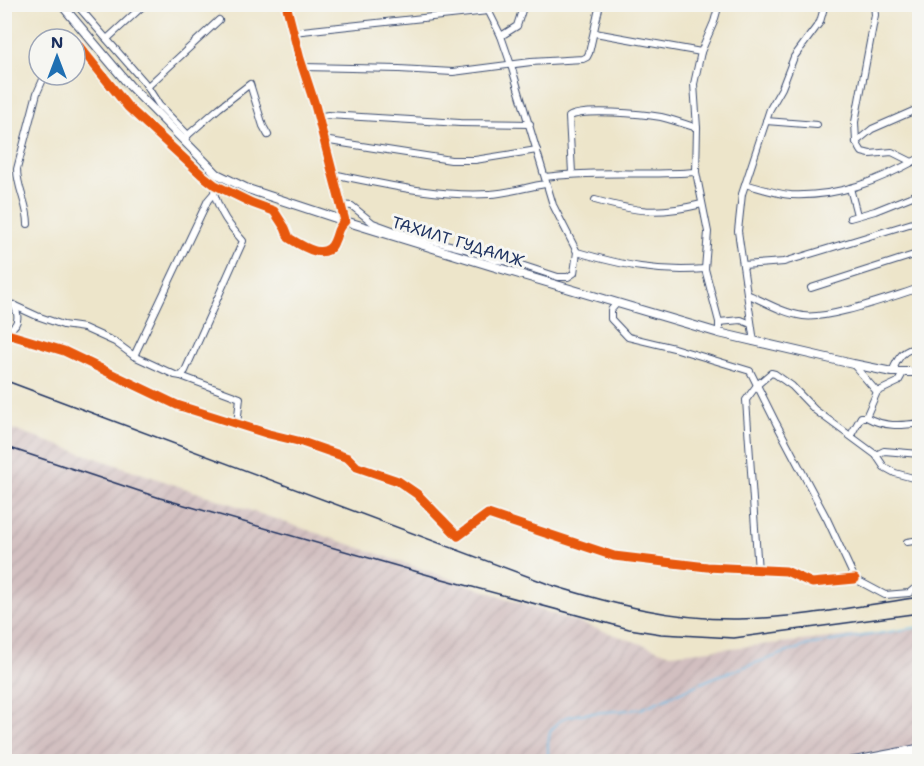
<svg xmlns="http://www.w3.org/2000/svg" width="924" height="766" viewBox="0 0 924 766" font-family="'Shantell Sans',sans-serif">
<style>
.industrial{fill:url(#industrial-furrows)}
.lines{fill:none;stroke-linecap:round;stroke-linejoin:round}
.stream{stroke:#70c2ec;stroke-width:1.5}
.minor-casing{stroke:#3a4a6e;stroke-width:8}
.major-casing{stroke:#3a4a6e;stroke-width:10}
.highway-casing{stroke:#3a4a6e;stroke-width:11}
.minor{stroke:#fff;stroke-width:6}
.major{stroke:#fff;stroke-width:8}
.highway{stroke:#fff;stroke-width:9}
.rail{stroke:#1b2f5e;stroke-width:1.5}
.cycleway-casing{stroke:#f6f6f2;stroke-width:13}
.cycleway{stroke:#e8590c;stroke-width:9}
.labels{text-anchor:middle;stroke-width:6;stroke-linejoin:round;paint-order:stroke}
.street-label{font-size:16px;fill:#1b2f5e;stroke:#f6f6f2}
</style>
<defs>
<pattern id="industrial-furrows" width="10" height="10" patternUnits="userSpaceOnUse" patternTransform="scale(1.5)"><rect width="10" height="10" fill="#d2bfc0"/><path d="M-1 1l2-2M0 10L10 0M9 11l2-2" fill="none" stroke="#b4a4a7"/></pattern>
</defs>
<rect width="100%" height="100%" fill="#f6f6f2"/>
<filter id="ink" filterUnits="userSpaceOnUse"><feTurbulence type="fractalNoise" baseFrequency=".0167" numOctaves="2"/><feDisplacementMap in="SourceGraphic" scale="12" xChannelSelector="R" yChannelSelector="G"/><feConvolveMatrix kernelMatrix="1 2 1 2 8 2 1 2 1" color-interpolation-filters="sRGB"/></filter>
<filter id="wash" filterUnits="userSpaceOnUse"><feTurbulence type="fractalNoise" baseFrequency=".008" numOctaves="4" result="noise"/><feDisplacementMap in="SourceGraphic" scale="24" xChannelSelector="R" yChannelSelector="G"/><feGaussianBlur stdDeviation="1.35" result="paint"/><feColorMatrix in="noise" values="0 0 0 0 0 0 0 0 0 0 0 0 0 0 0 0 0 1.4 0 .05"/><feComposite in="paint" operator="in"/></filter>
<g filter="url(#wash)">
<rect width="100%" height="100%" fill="#ede5ca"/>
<!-- industrial -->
<path class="industrial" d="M5 427 671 654 919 629V761L5 762Z"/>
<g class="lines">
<!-- stream -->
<path class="stream" d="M548 762V743L550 732 557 723 566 717 581 714 641 709 715 677 808 645 920 627"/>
</g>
</g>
<g filter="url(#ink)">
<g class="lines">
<defs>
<g id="minor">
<path d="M76 4 145 83 159 105 188 135 184 141"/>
<path d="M690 4H691"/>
<path d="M719 4 714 22 701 52 694 84 697 128 696 172 708 232 705 269 719 322V333"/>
<path d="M874 4 875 15 855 122 856 142 862 152 870 154 892 152 912 162"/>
<path d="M293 32 488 11"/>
<path d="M595 33 701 52"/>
<path d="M501 36 517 26 524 4"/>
<path d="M107 39 145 4"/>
<path d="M75 41 128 107 202 175 215 185 252 203 274 211 285 228 289 238C302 246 326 262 334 242 339 231 336 230 345 221L315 105 300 59 286 4"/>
<path d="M303 67 399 69 453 72 531 62 583 59 587 57 589 53 600 4"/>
<path d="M147 87 219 20"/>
<path d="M317 117 328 115 460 123 530 124"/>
<path d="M766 121 817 125"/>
<path d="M188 135 219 108 250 84 263 126 268 135"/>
<path d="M323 140 451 160H475L537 150"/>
<path d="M856 142 872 129 920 108"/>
<path d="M572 173 569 117C581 108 644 114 661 117 673 120 685 124 697 128"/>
<path d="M332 176 337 175C387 185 438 197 490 194 508 193 527 187 545 184"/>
<path d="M545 177C595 170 645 176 696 172"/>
<path d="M745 184C760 188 776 194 791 195 839 197 878 181 920 158"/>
<path d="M850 188 857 215"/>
<path d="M595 200C638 212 657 215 702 204"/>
<path d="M340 205 352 206 373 223 398 232 465 249 495 260 512 262 558 277H568L574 273 577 252 553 205 511 65 501 36 485 4"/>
<path d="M850 218 875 211 920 193"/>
<path d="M28 224C28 204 17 189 17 169L37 93 45 75"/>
<path d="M577 252C622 265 658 273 705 269"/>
<path d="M743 265 784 262 919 221 920 224"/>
<path d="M811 288 920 253"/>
<path d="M747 294C765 302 783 313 803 316 828 320 893 296 920 288"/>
<path d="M4 301 37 316 63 325 84 328 115 342 134 356 208 200 214 193 215 185"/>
<path d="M617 303 611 310V319L628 337 674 348 750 371 776 423 827 519 855 579 885 595 909 593 920 584"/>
<path d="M719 322 741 320 751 324"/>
<path d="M4 331C19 328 20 317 14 305"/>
<path d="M4 333 64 351 177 405 269 434 302 442 348 458 357 467 398 481 417 494 458 536 488 514 614 556 707 567 786 571 812 583 855 579"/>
<path d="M754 342 738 231 742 194 770 109 782 88 794 57 820 22 825 4"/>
<path d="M134 356 175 375 181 376 185 371 243 241C228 224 221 215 214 193"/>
<path d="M853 364 877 392"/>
<path d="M892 372C898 357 903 349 920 347"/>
<path d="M181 376 240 398 237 424"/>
<path d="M866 417C884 427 900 426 920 423"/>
<path d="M851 435 861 417H866L877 392 898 382 903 373"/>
<path d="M876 455 884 451 920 454"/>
<path d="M907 542 920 540"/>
<path d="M758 571 746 400 757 385 771 373 775 374 792 386 815 410 876 455 884 467 895 473 920 480"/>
</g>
<path id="major" d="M61 4 130 86 217 174 248 189 345 221 492 266 719 333 853 364 892 372H920"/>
<g id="highway">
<path d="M852 762 920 749"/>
<path d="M891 762 920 756"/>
</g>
</defs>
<!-- minor casing -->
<use href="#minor" class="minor-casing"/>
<!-- major casing -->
<use href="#major" class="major-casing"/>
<!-- highway casing -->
<use href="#highway" class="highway-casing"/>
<!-- minor -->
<use href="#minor" class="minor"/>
<!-- major -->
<use href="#major" class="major"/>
<!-- highway -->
<use href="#highway" class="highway"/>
<!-- rail -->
<g class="rail">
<path d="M4 380 551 585C612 604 674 620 738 619 799 618 860 606 920 597"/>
<path d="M4 446 160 498 439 578 629 629 661 634 734 638 920 613"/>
</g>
<defs>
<g id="cycleway">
<path d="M75 41 128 107 202 175 215 185 252 203 274 211 285 228 289 238C302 246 326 262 334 242 339 231 336 230 345 221L315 105 300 59 286 4"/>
<path d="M4 333 64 351 177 405 269 434 302 442 348 458 357 467 398 481 417 494 458 536 488 514 614 556 707 567 786 571 812 583 855 579"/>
</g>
</defs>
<!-- cycleway casing -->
<use href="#cycleway" class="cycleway-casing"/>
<!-- cycleway -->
<use href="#cycleway" class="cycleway"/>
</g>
</g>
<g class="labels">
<!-- street labels -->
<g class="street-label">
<text transform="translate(458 241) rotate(17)" y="6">ТАХИЛТ ГУДАМЖ</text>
</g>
</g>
<!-- margin -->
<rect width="924" height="766" fill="none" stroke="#f6f6f2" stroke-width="24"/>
<!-- north arrow -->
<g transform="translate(57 57)"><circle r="28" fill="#f6f6f2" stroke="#9ea6b7" stroke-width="1.5"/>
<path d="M0-4.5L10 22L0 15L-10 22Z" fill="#1f6fb2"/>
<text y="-9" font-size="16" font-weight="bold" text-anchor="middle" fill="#1b2f5e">N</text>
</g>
</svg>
